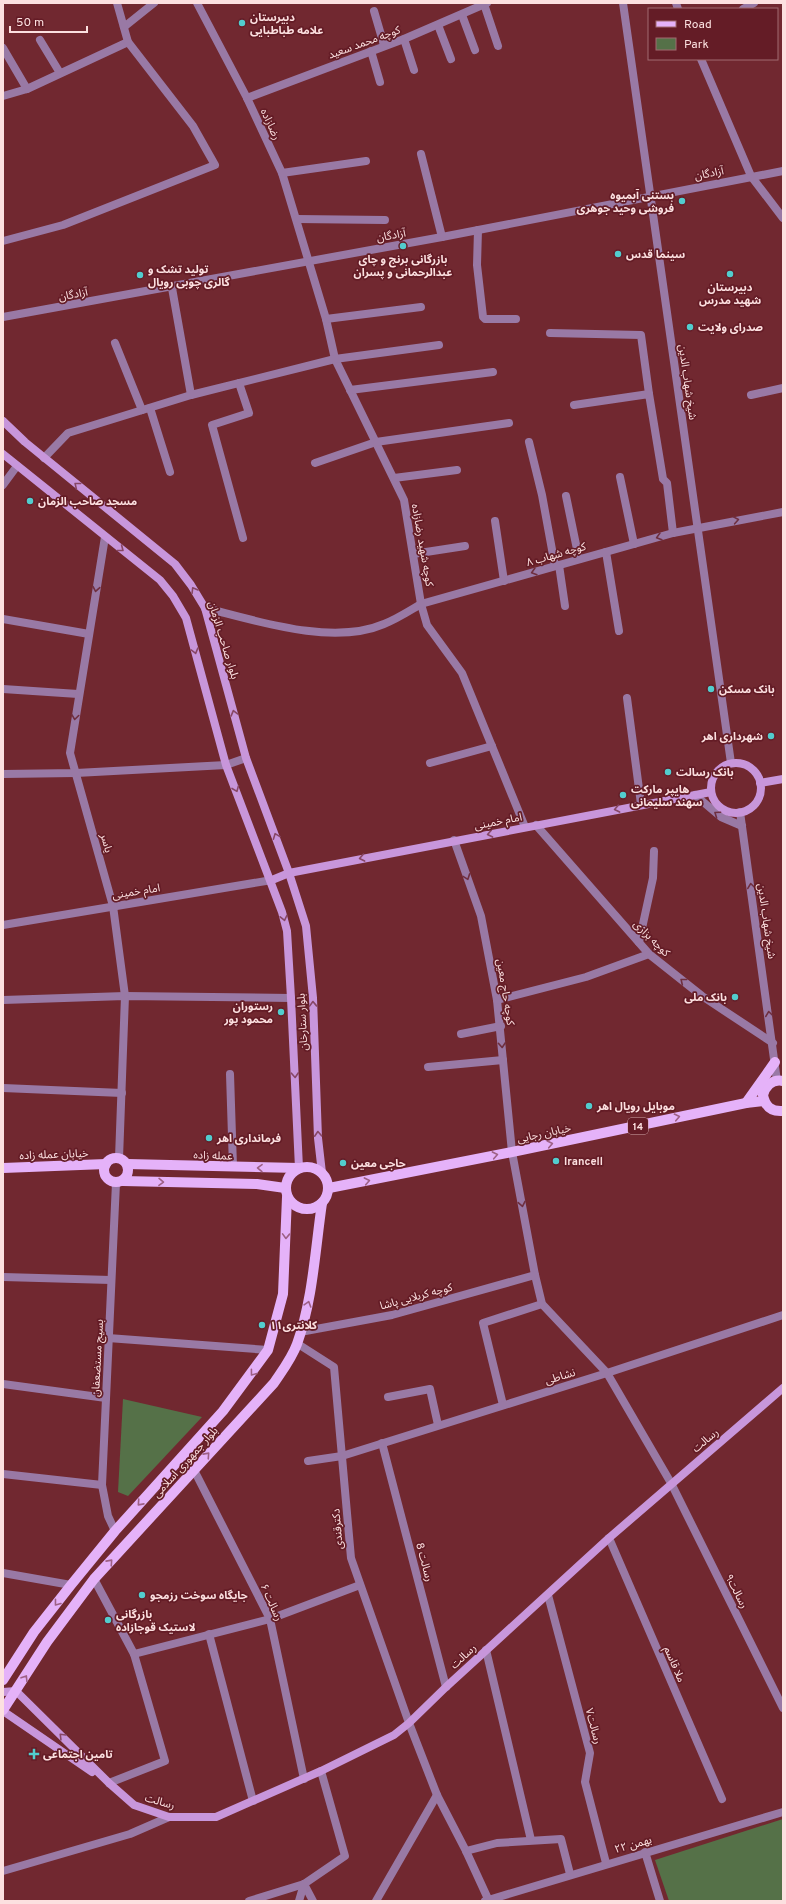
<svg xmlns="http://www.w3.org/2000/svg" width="786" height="1904" viewBox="0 0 786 1904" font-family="Overpass,'Noto Sans Arabic',sans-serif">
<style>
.green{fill:#557148}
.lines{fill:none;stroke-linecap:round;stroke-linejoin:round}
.minor{stroke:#9979a5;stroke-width:8}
.tertiary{stroke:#9979a5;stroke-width:8}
.secondary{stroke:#c896db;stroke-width:8}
.primary{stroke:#e5b2f9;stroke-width:10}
.oneway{stroke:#874765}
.oneway2{stroke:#6f2f3f}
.oneway3{stroke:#9e6085}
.poi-dot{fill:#52cdce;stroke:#641c26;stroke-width:1.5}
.labels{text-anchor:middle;stroke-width:3.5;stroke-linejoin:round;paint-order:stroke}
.shield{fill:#641c26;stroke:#cea5a8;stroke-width:1}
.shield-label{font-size:10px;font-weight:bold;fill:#fce0e0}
.poi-label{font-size:11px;font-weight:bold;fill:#fce0e0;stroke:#641c26;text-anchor:start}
.street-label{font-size:11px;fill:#fce0e0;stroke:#641c26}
</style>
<rect width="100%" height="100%" fill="#712830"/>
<!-- green -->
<g class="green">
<path d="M123 1399 202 1417 128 1496 118 1492Z"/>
<path d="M783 1819V1901H669L655 1860Z"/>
</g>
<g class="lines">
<!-- minor -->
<g class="minor">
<path d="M197 3 247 98 282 173 326 319 335 359 404 500 421 604 427 625 462 673 525 827"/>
<path d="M676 3 678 9"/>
<path d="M484 4 498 46"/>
<path d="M743 9 754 3"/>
<path d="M374 11 384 45"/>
<path d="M462 15 475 50"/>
<path d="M438 25 451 59"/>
<path d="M124 27 154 3"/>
<path d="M404 39 414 70"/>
<path d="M40 40 60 73"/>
<path d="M3 48 27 89"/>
<path d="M371 51 380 82"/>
<path d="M701 59 751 176 783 218"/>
<path d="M3 96 27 89 128 42"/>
<path d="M247 98 404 39 487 3"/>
<path d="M421 154 442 237"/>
<path d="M282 173 366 161"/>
<path d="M297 219 385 220"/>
<path d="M478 230 477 265 483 317 485 319H516"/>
<path d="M3 241 63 225 215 165 193 126 128 42 117 3"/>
<path d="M172 288 191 395"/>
<path d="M326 319 421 307"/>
<path d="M550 333 641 335 649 394"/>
<path d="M115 343 142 410"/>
<path d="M239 383 249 413 212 425 243 538"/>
<path d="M350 390 493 372"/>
<path d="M751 395 783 388"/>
<path d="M574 405 649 394 663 479 667 483 673 533"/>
<path d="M150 408 170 472"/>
<path d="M529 442 542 495 555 566"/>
<path d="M44 458 68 433 191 395 335 359 439 345"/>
<path d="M315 463 376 442 509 423"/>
<path d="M620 477 634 544"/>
<path d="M394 478 457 470"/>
<path d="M3 485 17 466"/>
<path d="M566 496 579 559"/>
<path d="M495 521 504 581"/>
<path d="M606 552 619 631"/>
<path d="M413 554 465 546"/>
<path d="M559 565 565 606"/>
<path d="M205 608C257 621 333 646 384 624 397 619 409 611 421 604L673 533 783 512"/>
<path d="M3 619 89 634"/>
<path d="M3 689 78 694"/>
<path d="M627 698 641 804"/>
<path d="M430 763 492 746"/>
<path d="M3 774 76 773 226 765 246 758"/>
<path d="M536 825 649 954 702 996 773 1043"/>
<path d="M454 840 481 916 497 1000 512 1152 535 1275 542 1304 607 1373 671 1483 783 1708"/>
<path d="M3 925 272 880"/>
<path d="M639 942 653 878 654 851"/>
<path d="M3 1000 125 996 291 998"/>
<path d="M497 1000 586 977 649 954"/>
<path d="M461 1034 501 1026"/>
<path d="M428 1067 503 1060"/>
<path d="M230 1074 233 1167"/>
<path d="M3 1088 122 1093"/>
<path d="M3 1277 111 1280"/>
<path d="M300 1332 392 1315 535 1275"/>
<path d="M108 1338 268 1350"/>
<path d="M298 1344 334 1367 351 1558 409 1723 437 1795 466 1851 489 1901"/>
<path d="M3 1384 106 1398"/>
<path d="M388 1397 430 1389 438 1425"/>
<path d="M503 1405 483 1323 542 1304"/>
<path d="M382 1443 446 1687"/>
<path d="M308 1461 342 1456 607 1373 783 1315"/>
<path d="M194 1470 270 1619 304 1779"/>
<path d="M3 1474 102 1485"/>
<path d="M115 1531 108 1516 102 1485 116 1183"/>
<path d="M609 1538 722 1799"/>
<path d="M3 1573 71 1585"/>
<path d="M94 1579 134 1654"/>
<path d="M548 1595 590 1753 585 1782 606 1863"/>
<path d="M209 1634 253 1801"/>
<path d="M486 1650 531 1840"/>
<path d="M109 1783 165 1761 134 1654 270 1619 360 1585"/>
<path d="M466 1851 497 1843 561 1839 570 1874"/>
<path d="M645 1852 660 1901"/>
<path d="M3 1871 130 1834 169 1817"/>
<path d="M304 1884 313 1901"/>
<path d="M249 1901 304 1884 345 1856 321 1771"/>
<path d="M299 1901 304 1884"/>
<path d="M376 1901 437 1795"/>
<path d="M485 1901 783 1812"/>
</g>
<!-- tertiary -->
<g class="tertiary">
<path d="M623 3 731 763"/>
<path d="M3 317 442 237 783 171"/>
<path d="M105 537 70 753 113 906 125 996 119 1158"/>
<path d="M695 795 721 817 742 826"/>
<path d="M740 812 777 1081"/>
</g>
<!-- secondary -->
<g class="secondary">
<path d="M3 421 25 442 175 564 191 585 205 608 246 758 289 873 306 926 313 998 318 1138 322 1173"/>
<path d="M3 454 160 580 173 596 186 618 226 765 282 912 287 931 291 998 299 1168"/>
<circle cx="736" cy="788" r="25"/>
<path d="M760 783 783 779"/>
<path d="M272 880 289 873 711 792"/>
<path d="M3 1692 16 1691 109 1783 134 1805 169 1817H216L321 1771 394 1735 409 1723 446 1687 609 1538 783 1388"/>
<path d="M3 1711 92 1772"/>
</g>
<!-- primary -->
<g class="primary">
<path d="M783 1081C773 1079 766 1085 763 1095 765 1106 771 1112 783 1111"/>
<path d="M746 1103 775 1062"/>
<circle cx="116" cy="1170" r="12"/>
<path d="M127 1164 299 1168"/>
<circle cx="307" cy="1188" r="21"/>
<path d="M3 1168 106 1164"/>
<path d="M123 1181 257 1184 285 1188"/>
<path d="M329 1188 512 1152 746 1103 764 1101"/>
<path d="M3 1680 34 1632 71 1585 115 1531 223 1411 268 1350 283 1294 287 1197"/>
<path d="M3 1710 47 1642 94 1579 274 1383C282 1371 292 1358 297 1344 313 1299 315 1251 322 1203"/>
</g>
</g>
<!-- one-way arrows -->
<defs><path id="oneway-chevron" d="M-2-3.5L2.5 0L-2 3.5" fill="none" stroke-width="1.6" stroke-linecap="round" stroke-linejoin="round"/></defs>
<g class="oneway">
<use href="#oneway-chevron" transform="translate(77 485) rotate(-141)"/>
<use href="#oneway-chevron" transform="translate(121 549) rotate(38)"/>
<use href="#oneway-chevron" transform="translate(194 590) rotate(-121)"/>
<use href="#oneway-chevron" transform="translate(195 651) rotate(75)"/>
<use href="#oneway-chevron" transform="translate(234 713) rotate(-105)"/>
<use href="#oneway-chevron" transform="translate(236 789) rotate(68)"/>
<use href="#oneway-chevron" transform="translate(617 809) rotate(169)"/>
<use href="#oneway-chevron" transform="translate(490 834) rotate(169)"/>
<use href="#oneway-chevron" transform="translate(276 836) rotate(-111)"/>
<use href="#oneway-chevron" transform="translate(362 858) rotate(169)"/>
<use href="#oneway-chevron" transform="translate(284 918) rotate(77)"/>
<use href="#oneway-chevron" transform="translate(313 1004) rotate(-92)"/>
<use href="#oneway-chevron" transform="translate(295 1075) rotate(87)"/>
<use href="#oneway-chevron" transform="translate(318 1134) rotate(-93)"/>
<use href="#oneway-chevron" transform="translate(62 1736) rotate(-135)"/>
</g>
<g class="oneway2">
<use href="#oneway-chevron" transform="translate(736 520) rotate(-10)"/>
<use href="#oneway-chevron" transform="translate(659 537) rotate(164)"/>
<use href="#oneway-chevron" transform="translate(534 572) rotate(164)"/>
<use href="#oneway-chevron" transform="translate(96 589) rotate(100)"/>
<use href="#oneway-chevron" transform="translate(75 717) rotate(98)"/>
<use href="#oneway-chevron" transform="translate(717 814) rotate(-145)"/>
<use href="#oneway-chevron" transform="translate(467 877) rotate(70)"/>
<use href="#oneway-chevron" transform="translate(751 886) rotate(-98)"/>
<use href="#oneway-chevron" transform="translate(683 981) rotate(-141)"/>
<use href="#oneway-chevron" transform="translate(769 1014) rotate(-98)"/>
<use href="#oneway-chevron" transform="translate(502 1045) rotate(86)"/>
<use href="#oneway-chevron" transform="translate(522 1204) rotate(79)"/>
</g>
<g class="oneway3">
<use href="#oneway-chevron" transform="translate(677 1117) rotate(-12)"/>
<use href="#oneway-chevron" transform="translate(550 1144) rotate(-12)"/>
<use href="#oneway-chevron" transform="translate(495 1155) rotate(-11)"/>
<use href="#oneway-chevron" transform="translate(260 1168) rotate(-179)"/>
<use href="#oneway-chevron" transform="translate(367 1181) rotate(-11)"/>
<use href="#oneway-chevron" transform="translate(161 1182) rotate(1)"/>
<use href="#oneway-chevron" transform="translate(286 1236) rotate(92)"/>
<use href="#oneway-chevron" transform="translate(308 1304) rotate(-73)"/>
<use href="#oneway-chevron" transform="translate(253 1373) rotate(127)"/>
<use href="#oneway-chevron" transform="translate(207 1455) rotate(-48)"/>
<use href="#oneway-chevron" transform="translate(140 1503) rotate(132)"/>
<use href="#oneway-chevron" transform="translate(110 1562) rotate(-48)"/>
<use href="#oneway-chevron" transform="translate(57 1603) rotate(128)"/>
<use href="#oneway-chevron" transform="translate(25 1678) rotate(-58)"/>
</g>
<!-- markers -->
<g class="poi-dot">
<circle cx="242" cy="23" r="4"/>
<circle cx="682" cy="201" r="4"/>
<circle cx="403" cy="246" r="4"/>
<circle cx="618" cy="254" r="4"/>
<circle cx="730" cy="274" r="4"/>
<circle cx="140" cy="275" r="4"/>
<circle cx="690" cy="327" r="4"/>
<circle cx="30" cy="501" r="4"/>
<circle cx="711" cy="689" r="4"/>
<circle cx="771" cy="736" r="4"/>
<circle cx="668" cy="772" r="4"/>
<circle cx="623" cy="795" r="4"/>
<circle cx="735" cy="997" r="4"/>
<circle cx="281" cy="1012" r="4"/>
<circle cx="589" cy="1106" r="4"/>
<circle cx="209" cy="1138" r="4"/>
<circle cx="556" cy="1161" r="4"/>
<circle cx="343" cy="1163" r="4"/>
<circle cx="262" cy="1325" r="4"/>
<circle cx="142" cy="1595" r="4"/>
<circle cx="108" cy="1620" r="4"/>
<path d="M32 1748h4v4h4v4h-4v4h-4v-4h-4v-4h4z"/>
</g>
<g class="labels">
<!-- shield labels -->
<rect class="shield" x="628" y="1118" width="20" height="16" rx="3"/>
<g class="shield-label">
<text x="638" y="1130">14</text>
</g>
<!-- poi labels -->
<g class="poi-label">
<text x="250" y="21">دبیرستان<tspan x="250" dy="13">علامه طباطبایی</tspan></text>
<text x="674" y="199" text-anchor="end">بستنی آبمیوه<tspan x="674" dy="13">فروشی وحید جوهری</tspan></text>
<text x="626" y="258">سینما قدس</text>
<text x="403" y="263" text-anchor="middle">بازرگانی برنج و چای<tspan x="403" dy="13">عبدالرحمانی و پسران</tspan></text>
<text x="148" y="273">تولید تشک و<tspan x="148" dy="13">گالری چوبی رویال</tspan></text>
<text x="730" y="291" text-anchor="middle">دبیرستان<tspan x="730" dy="13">شهید مدرس</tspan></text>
<text x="698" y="331">صدرای ولایت</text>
<text x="38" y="505">مسجد صاحب الزمان</text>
<text x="719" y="693">بانک مسکن</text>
<text x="763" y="740" text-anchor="end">شهرداری اهر</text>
<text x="676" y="776">بانک رسالت</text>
<text x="631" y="793">هایپر مارکت<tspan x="631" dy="13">سهند سلیمانی</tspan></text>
<text x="727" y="1001" text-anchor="end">بانک ملی</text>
<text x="273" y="1010" text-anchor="end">رستوران<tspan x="273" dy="13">محمود پور</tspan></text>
<text x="597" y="1110">موبایل رویال اهر</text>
<text x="217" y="1142">فرمانداری اهر</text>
<text x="564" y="1165">Irancell</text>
<text x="351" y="1167">حاجی معین</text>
<text x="270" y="1329">کلانتری۱۱</text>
<text x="150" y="1599">جایگاه سوخت رزمجو</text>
<text x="116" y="1618">بازرگانی<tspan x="116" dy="13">لاستیک قوجازاده</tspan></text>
<text x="43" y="1758">تامین اجتماعی</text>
</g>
<!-- street labels -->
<g class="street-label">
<text transform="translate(364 42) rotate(-20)" y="4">کوچه محمد سعید</text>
<text transform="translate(271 124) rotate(65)" y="4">رضازاده</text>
<text transform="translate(709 173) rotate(-11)" y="4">آزادگان</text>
<text transform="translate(391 235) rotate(-10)" y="4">آزادگان</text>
<text transform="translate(73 294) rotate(-10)" y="4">آزادگان</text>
<text transform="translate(688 382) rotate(82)" y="4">شیخ شهاب الدین</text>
<text transform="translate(423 545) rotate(80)" y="4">کوچه شهید رضازاده</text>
<text transform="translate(556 554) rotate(-16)" y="4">کوچه شهاب ۸</text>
<text transform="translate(224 640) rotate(73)" y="4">بلوار صاحب الزمان</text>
<text transform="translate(498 821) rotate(-11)" y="4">امام خمینی</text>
<text transform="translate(107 843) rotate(75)" y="4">یاسر</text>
<text transform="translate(136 891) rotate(-9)" y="4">امام خمینی</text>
<text transform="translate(767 921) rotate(82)" y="4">شیخ شهاب الدین</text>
<text transform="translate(652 938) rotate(45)" y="4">کوچه بزازی</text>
<text transform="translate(506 992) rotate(81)" y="4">کوچه حاج معین</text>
<text transform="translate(302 1022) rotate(-93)" y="4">بلوار ستارخان</text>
<text transform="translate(544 1133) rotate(-12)" y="4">خیابان رجایی</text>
<text transform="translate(54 1154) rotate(-2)" y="4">خیابان عمله زاده</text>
<text transform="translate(213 1155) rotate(2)" y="4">عمله زاده</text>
<text transform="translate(416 1296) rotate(-15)" y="4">کوچه کربلایی پاشا</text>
<text transform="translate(97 1358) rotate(-87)" y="4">بسیج مستضعفان</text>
<text transform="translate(560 1376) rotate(-17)" y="4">نشاطی</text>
<text transform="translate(705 1440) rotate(-40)" y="4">رسالت</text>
<text transform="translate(185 1462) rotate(-48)" y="4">بلوار جمهوری اسلامی</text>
<text transform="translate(337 1529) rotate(-95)" y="4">دکترقندی</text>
<text transform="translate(425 1562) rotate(75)" y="4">رسالت 8</text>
<text transform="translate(737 1591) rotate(63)" y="4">رسالت۹</text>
<text transform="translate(272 1602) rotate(66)" y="4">رسالت ۶</text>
<text transform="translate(463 1656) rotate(-43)" y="4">رسالت</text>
<text transform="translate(675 1664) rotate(67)" y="4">ملا قاسم</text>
<text transform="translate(594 1726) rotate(75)" y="4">رسالت۷</text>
<text transform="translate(160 1801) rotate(16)" y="4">رسالت</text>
<text transform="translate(633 1844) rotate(-16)" y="4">۲۲ بهمن</text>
</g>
</g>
<!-- border -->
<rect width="786" height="1904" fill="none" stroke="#fce0e0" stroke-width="8"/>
<!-- legend -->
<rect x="648" y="8" width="130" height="52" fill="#641c26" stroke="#a16a70"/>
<rect x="656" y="21" width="20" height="6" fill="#e5b2f9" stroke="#a16a70"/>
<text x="684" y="28" font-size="12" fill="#fce0e0">Road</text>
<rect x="656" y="38" width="20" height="12" fill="#557148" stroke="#a16a70"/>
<text x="684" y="48" font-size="12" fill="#fce0e0">Park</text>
<!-- scale -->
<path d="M10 26v6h77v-6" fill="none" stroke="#fce0e0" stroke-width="2"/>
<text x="16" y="26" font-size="12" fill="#fce0e0" stroke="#641c26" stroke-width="3" paint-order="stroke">50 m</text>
</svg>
